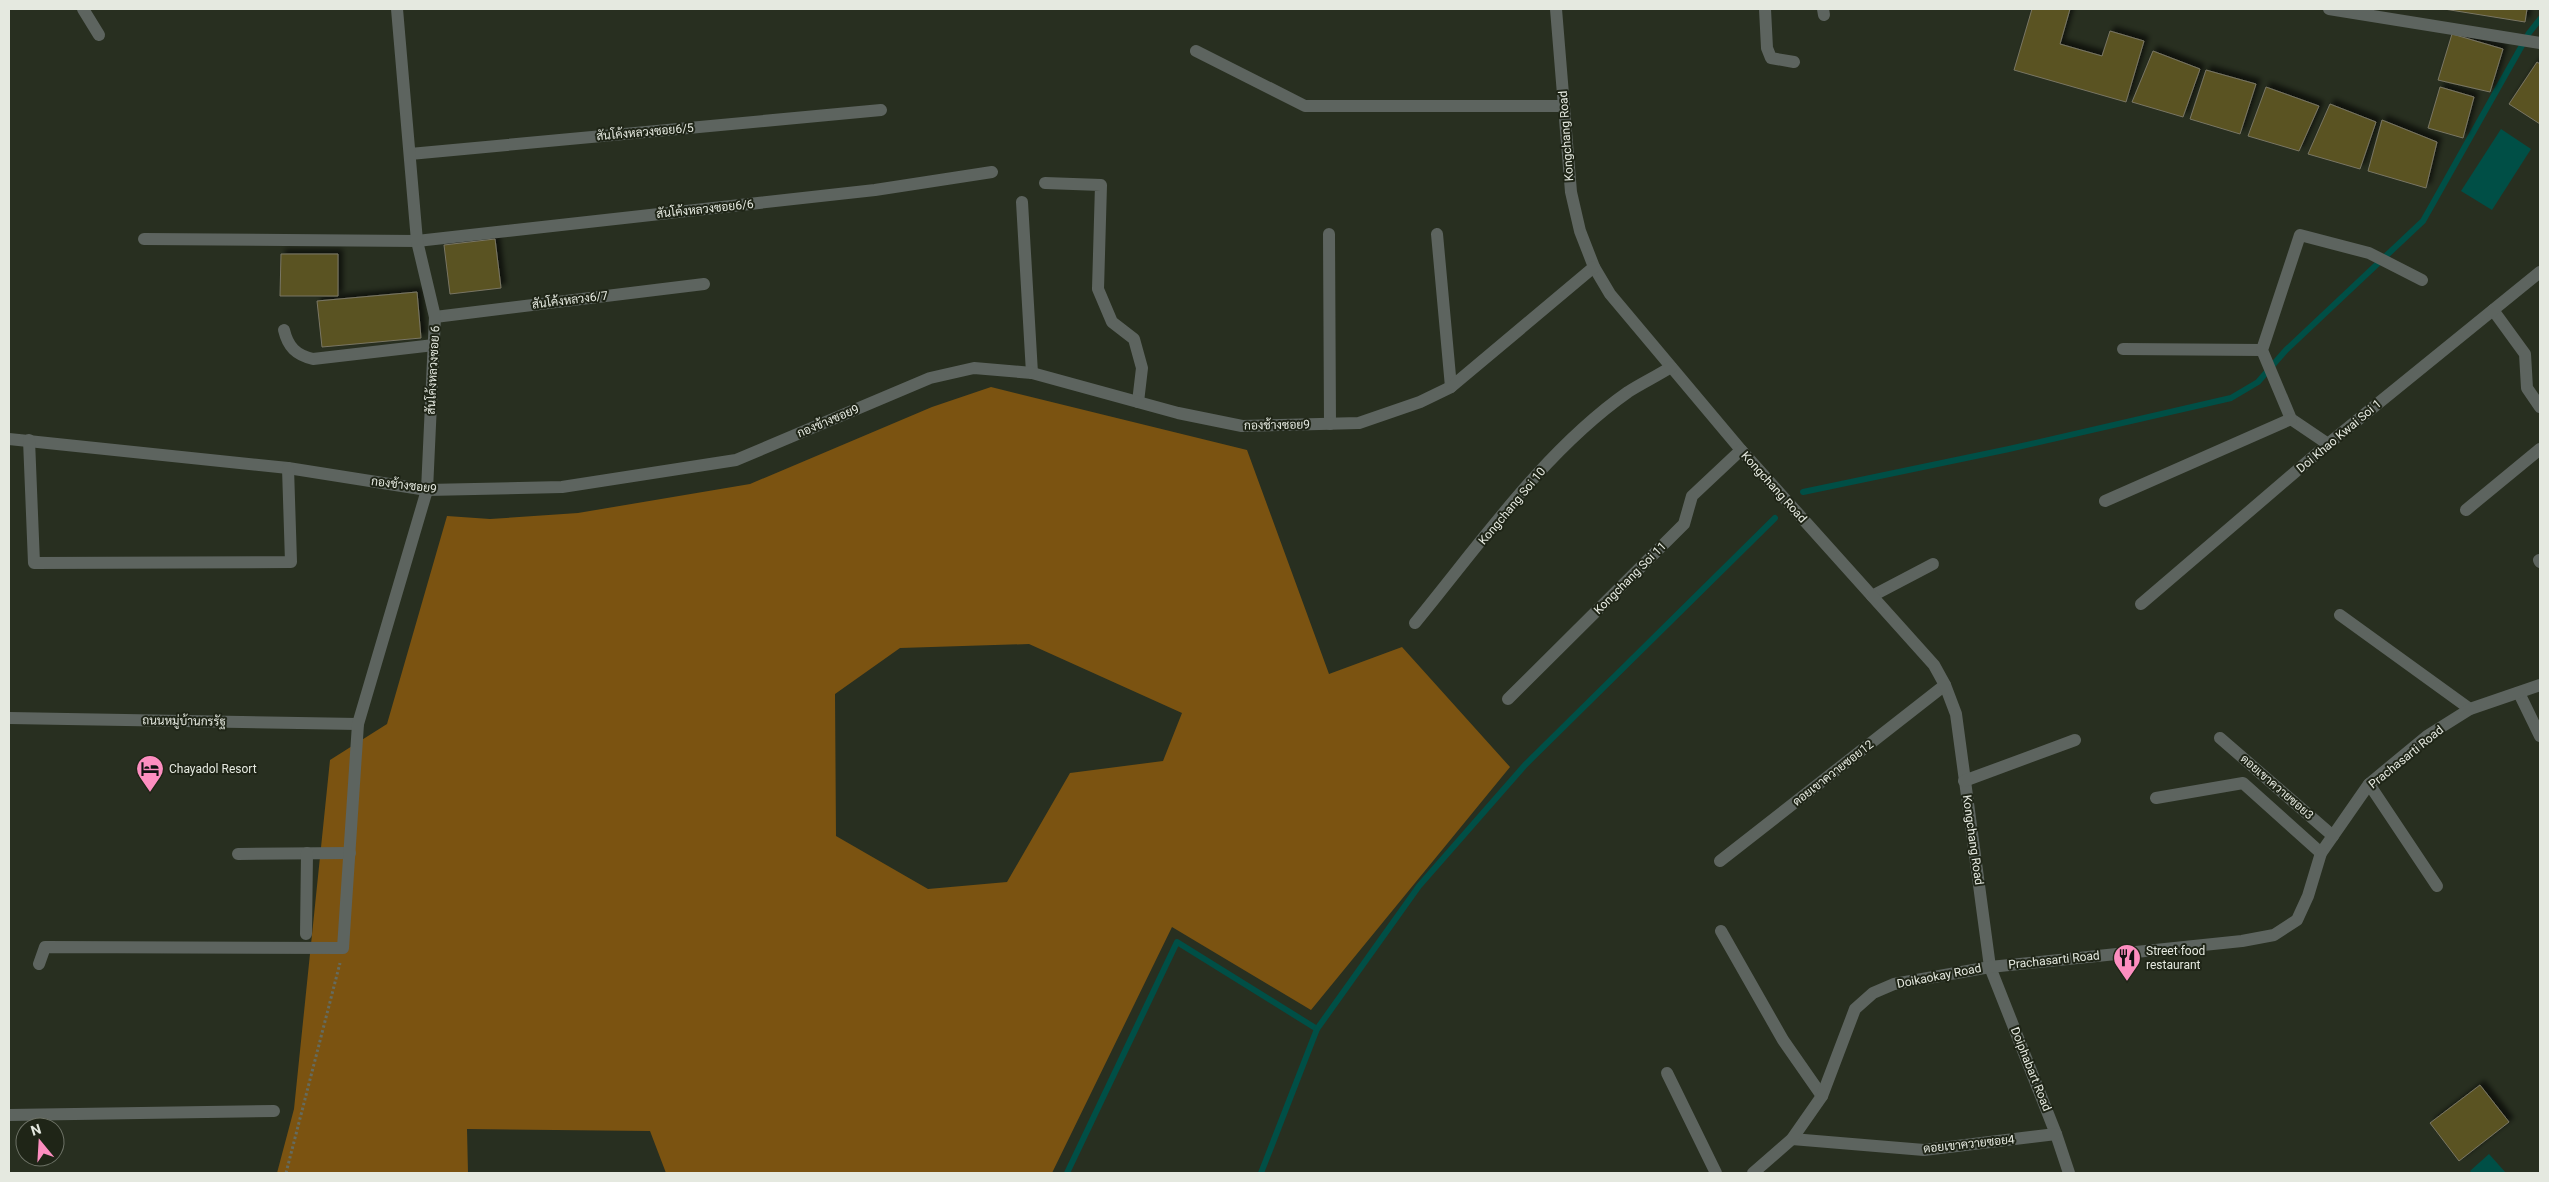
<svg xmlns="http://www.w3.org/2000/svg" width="2549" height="1182" viewBox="0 0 2549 1182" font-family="Roboto,Sarabun,sans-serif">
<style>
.forest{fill:#7b5311;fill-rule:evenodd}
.water{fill:#004f46}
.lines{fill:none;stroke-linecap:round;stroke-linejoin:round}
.stream{stroke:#004f46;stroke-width:6}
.building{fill:#5a5220;stroke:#797664;filter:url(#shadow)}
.path{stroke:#656b5e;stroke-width:3;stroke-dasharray:2.5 2.5;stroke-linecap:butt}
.service{stroke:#5d645f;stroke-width:12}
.minor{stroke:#5d645f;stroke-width:12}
.labels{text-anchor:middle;stroke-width:4;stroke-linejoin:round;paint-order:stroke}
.street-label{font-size:12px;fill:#e5e9e0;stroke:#1f2517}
.poi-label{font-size:12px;fill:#e5e9e0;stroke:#1f2517;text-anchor:start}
</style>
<defs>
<filter id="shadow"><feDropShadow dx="4.5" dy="-4.5" stdDeviation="2.5" flood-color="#0009"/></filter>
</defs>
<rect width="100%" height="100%" fill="#282f20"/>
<!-- forest -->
<path class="forest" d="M991 387 1247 450 1329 674 1402 647 1510 767 1311 1010 1172 927 1052 1173H666L650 1131 467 1129 468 1173H277L294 1109 330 760 387 724 447 516 490 519 578 513 750 484 932 407ZM1029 644 1182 713 1163 761 1070 773 1007 882 928 889 836 836 835 694 900 648Z"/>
<!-- water -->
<g class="water">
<path d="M2501 129 2531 149 2492 210 2461 191Z"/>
<path d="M2489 1154 2506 1173H2472L2470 1171Z"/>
</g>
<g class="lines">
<!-- stream -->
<g class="stream">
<path d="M1803 492 2009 449 2231 398 2258 382 2286 350 2423 221 2529 33 2540 19"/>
<path d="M1067 1173 1177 942 1317 1029"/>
<path d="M1261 1173 1317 1029 1419 886 1525 765 1775 518"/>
</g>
</g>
<!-- building -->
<g class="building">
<path d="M2032 9H2070L2060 44 2102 56 2110 31 2144 41 2126 102 2014 70Z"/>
<path d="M2444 9H2527L2525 22Z"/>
<path d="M2452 34 2503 49 2490 92 2438 80Z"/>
<path d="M2153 51 2200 69 2183 117 2132 102Z"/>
<path d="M2537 62 2540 64V124L2509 104Z"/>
<path d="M2206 70 2256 84 2240 134 2190 119Z"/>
<path d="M2266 87 2319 106 2299 151 2248 136Z"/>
<path d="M2440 87 2474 97 2463 138 2428 128Z"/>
<path d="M2330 104 2376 122 2360 169 2308 154Z"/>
<path d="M2382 120 2437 142 2426 188 2368 171Z"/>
<path d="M495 239 501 288 450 294 444 245Z"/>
<path d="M281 254H338V296H280Z"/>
<path d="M417 292 421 338 322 347 317 301Z"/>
<path d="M2480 1085 2509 1122 2459 1161 2430 1123Z"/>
</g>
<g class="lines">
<!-- path -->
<path class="path" d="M286 1173 340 963"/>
<!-- service -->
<g class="service">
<path d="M83 9 99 35"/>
<path d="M1765 9 1767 48 1771 58 1794 62"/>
<path d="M1823 9 1824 15"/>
<path d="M2329 9 2540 43"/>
<path d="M1045 183 1101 185 1098 289 1112 322 1134 339 1142 368 1138 402"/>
<path d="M1437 234 1451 387"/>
<path d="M144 239 417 241"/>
<path d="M2493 310 2525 354 2527 388 2540 407"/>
<path d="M2123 349 2262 350"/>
<path d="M2328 444 2291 419 2262 350 2300 235 2369 253 2422 280"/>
<path d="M2105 501 2291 419"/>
<path d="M2466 510 2540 449"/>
<path d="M2539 560 2540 562"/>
<path d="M1872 596 1933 564"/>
<path d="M2519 693 2540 736"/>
<path d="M2220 738 2333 836"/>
<path d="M2369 784 2437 886"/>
<path d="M2156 798 2243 783 2321 853"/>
<path d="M238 854 350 853"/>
<path d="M1720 861 1945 685"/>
<path d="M1721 931 1783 1040 1822 1096"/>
<path d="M306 934 307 853"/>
</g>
<!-- minor -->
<g class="minor">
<path d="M1556 9 1571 192 1580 231 1594 267 1610 294 1741 450 1934 665 1945 685 1956 714 1990 967 2056 1134 2069 1173"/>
<path d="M1196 51 1305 106H1564"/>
<path d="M410 154 881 110"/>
<path d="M1022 202 1032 373"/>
<path d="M1329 234 1330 424"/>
<path d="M417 241 875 190 992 172"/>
<path d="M435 317 704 284"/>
<path d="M284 330C288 347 296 355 313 359L434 345"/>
<path d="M9 439 288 468 427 490 562 487 736 460 930 378 974 368 1032 373 1178 413 1242 426 1359 423 1420 402 1451 387 1594 267"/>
<path d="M29 440 34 563 291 562 288 468"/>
<path d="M2141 604 2328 444 2540 272"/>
<path d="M2340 615 2470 709"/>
<path d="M1415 623C1480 544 1544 451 1628 392 1642 383 1657 376 1671 367"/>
<path d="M1508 699 1684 524 1692 496 1741 450"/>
<path d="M9 718 358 724"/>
<path d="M1964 781 2075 740"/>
<path d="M39 964 45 947 343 948 358 724 427 490 435 317 417 241 397 9"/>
<path d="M1667 1073 1716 1173"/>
<path d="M9 1115 274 1111"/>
<path d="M1792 1139 1924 1150 2056 1134"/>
<path d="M1753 1173 1792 1139 1822 1096 1855 1009 1873 993 1894 984 1990 967 2242 941 2274 935 2297 920 2308 896 2321 853 2369 784 2427 736 2470 709 2540 685"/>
</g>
</g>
<!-- icons -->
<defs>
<symbol id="hotel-pin" viewBox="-11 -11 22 30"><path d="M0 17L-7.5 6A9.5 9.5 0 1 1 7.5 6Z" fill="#fd8ec0" stroke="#1f2517"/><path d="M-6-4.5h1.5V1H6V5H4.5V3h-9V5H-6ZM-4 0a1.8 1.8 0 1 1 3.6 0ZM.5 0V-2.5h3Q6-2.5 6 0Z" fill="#111"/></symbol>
<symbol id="restaurant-pin" viewBox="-11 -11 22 30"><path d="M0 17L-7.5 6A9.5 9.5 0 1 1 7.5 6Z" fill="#fd8ec0" stroke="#1f2517"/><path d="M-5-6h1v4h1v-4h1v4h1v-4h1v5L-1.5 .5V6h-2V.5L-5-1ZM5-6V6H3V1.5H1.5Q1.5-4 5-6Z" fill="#111"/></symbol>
</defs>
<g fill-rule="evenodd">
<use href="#hotel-pin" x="134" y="753" width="32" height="43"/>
<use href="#restaurant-pin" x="2111" y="942" width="32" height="43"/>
</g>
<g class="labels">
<!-- street labels -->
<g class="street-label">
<text transform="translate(645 132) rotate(-5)" y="4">สันโค้งหลวงซอย6/5</text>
<text transform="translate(1566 136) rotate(-94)" y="4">Kongchang Road</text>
<text transform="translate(705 209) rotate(-6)" y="4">สันโค้งหลวงซอย6/6</text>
<text transform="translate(570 300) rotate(-7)" y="4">สันโค้งหลวง6/7</text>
<text transform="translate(433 370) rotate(-87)" y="4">สันโค้งหลวงซอย 6</text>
<text transform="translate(828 421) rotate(-23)" y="4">กองช้างซอย9</text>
<text transform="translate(1277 425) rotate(-1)" y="4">กองช้างซอย9</text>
<text transform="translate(2339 436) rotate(-40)" y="4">Doi Khao Kwai Soi 1</text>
<text transform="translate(404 485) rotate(7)" y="4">กองช้างซอย9</text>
<text transform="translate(1774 487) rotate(48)" y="4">Kongchang Road</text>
<text transform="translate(1512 506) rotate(-50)" y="4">Kongchang Soi 10</text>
<text transform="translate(1630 578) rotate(-45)" y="4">Kongchang Soi 11</text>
<text transform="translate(184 721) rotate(1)" y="4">ถนนหมู่บ้านกรรัฐ</text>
<text transform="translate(2406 757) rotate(-39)" y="4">Prachasarti Road</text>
<text transform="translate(1833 773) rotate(-38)" y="4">ดอยเขาควายซอย12</text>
<text transform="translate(2277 787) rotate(41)" y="4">ดอยเขาควายซอย3</text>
<text transform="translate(1973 840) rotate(82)" y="4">Kongchang Road</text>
<text transform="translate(2054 960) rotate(-6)" y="4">Prachasarti Road</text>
<text transform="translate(1939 976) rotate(-11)" y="4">Doikaokay Road</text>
<text transform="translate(2031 1069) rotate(68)" y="4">Doiphabart Road</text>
<text transform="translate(1969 1144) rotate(-6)" y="4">ดอยเขาควายซอย4</text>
</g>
<!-- poi labels -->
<g class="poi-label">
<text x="169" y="773">Chayadol Resort</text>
<text x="2146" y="955">Street food<tspan x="2146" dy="14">restaurant</tspan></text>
</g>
</g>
<!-- border -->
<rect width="2549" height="1182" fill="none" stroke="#e5e9e0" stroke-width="20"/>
<!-- north arrow -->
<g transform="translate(40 1142) rotate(342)"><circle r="24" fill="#1f2517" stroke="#6e7367"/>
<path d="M0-4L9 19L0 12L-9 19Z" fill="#fd8ec0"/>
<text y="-8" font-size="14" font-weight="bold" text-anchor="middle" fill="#e5e9e0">N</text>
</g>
</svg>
